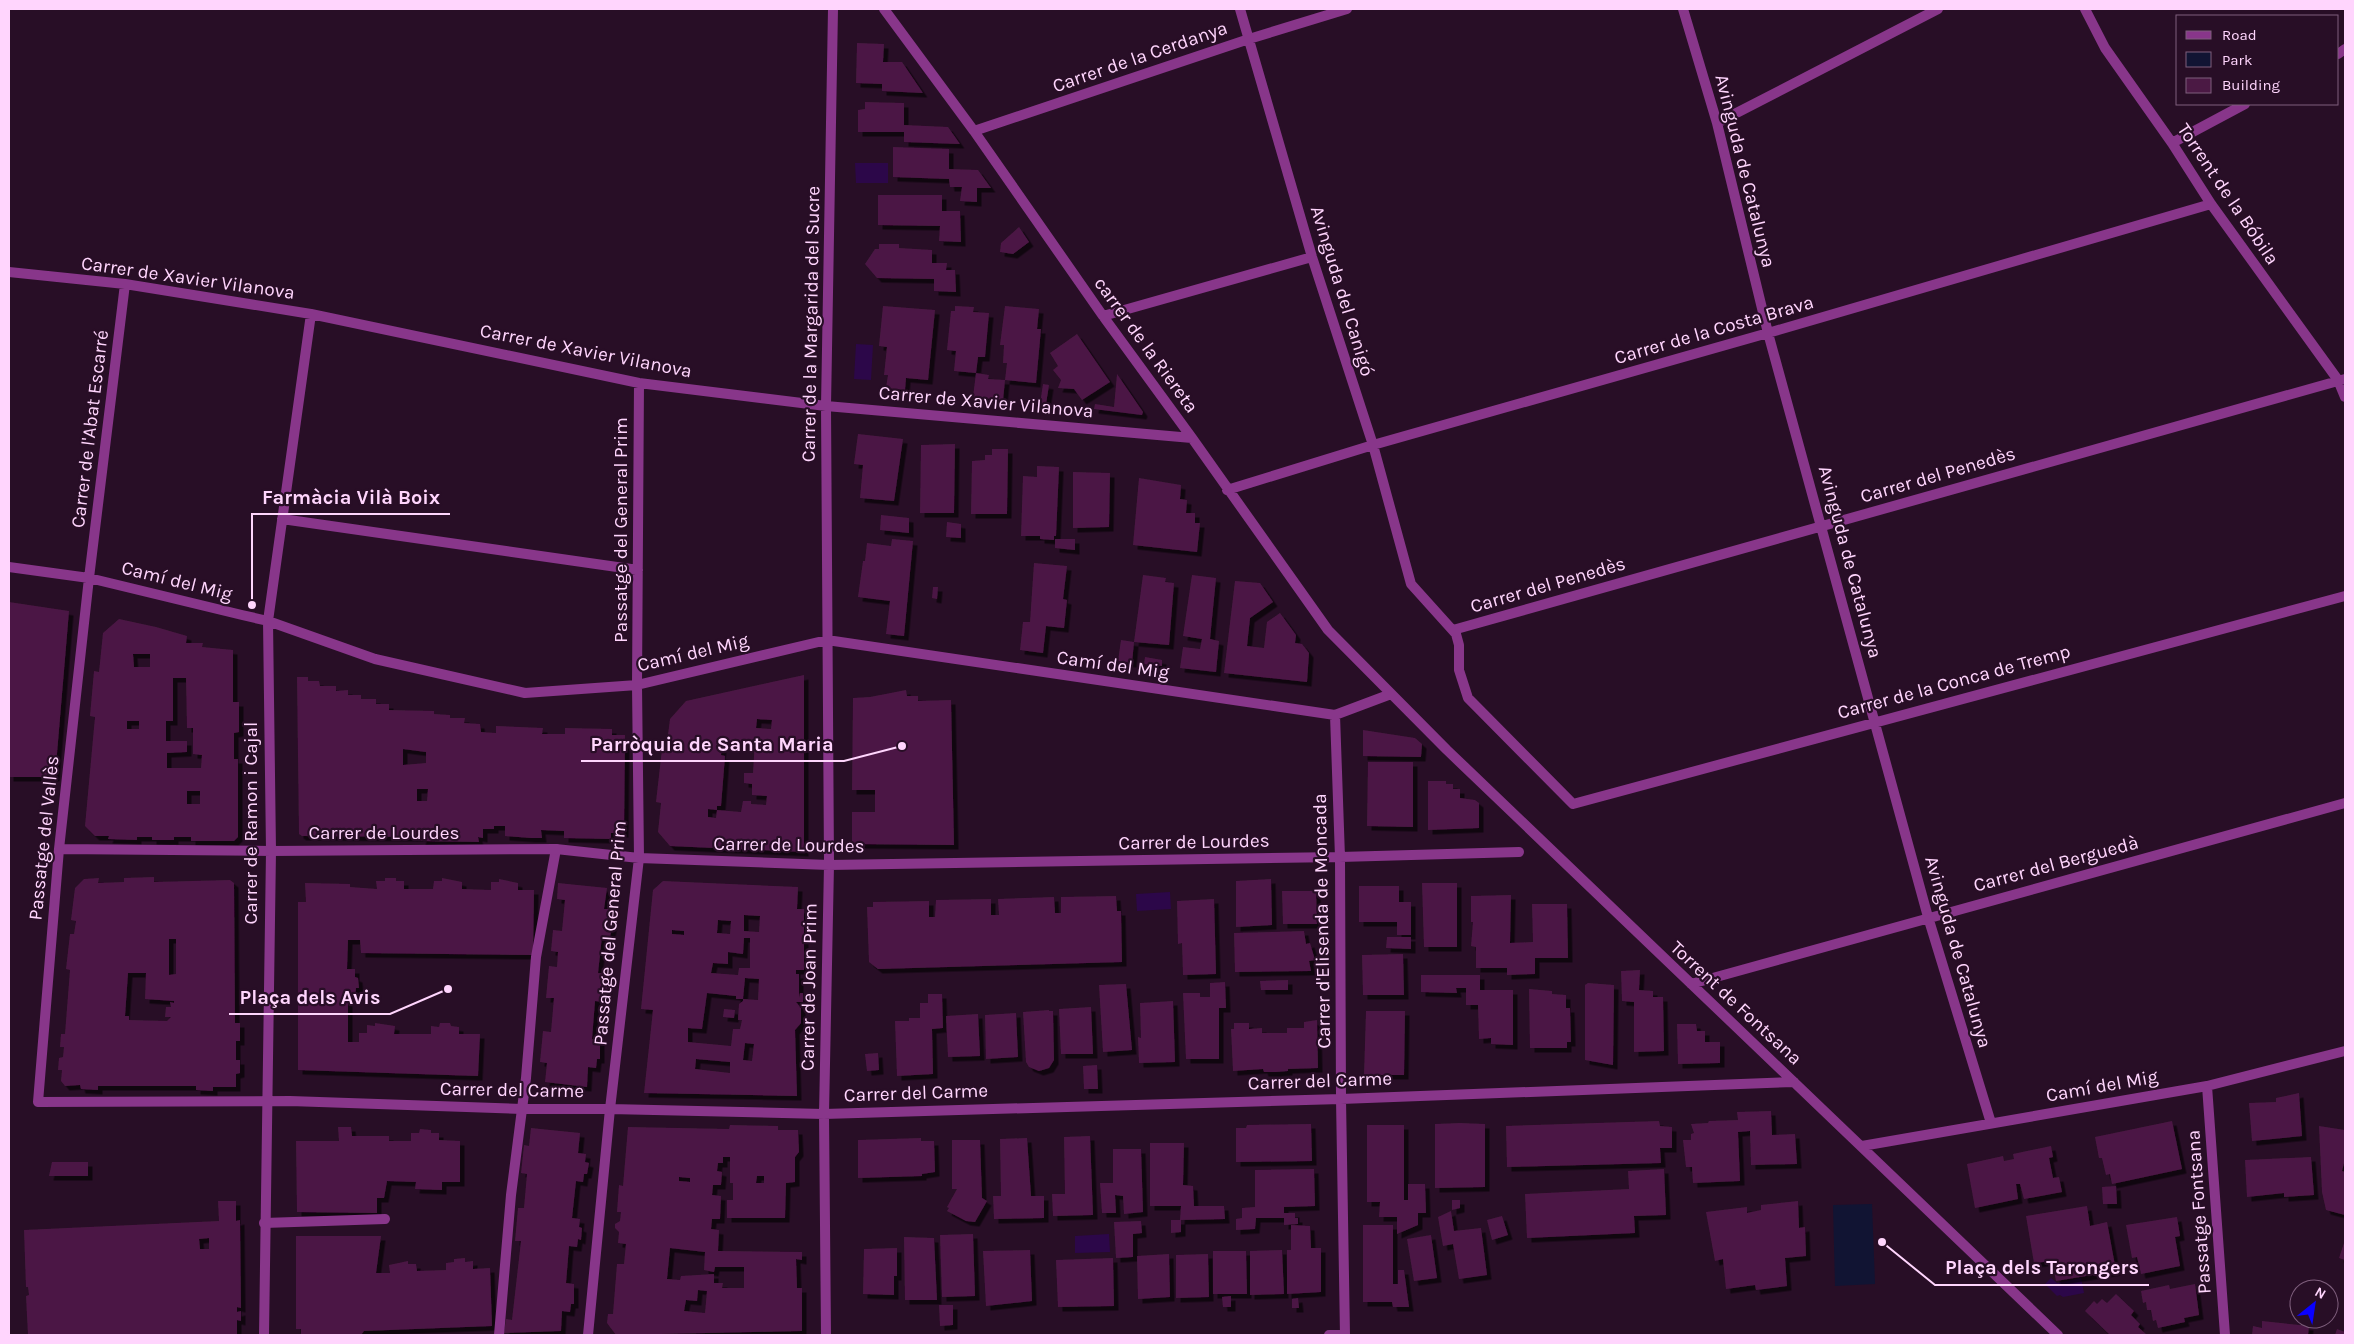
<svg xmlns="http://www.w3.org/2000/svg" width="2354" height="1344" viewBox="0 0 2354 1344" font-family="Karla,sans-serif">
<defs>
<filter id="shadow"><feDropShadow dx="4.5" dy="4.5" stdDeviation="0" flood-color="#0009"/></filter>
</defs>
<rect width="100%" height="100%" fill="#280e26"/>
<path fill="#111433" d="M1872,1204L1875,1284L1835,1286L1833,1205Z"/>
<path fill="#2c0749" d="M855,163H888V183H856Z
M856,344L873,345L871,380L854,379Z
M1170,892L1171,909L1137,911L1136,894Z
M1109,1234L1110,1252L1075,1253V1236Z
M2051,1278L2057,1283L2081,1278L2084,1293L2063,1297L2060,1295L2057,1296L2045,1284Z"/>
<path fill="#4b1944" fill-rule="evenodd" filter="url(#shadow)" d="M857,43L884,44L883,62H902L923,93L882,91V84L856,83Z
M865,102L904,103V125L948,127L960,144L904,142V132H858V110L865,109Z
M893,147L949,149V169L978,170L991,188H977V202L960,201L962,187H950L949,179L893,177Z
M878,195H942V211H960L961,242L939,241L940,226L878,225Z
M1019,227L1029,242L1013,254L1000,252L1001,243Z
M879,244H899V248L932,250V263H947L946,270H955L956,292L934,291V279L877,278L865,264L875,249H879Z
M883,306L935,310L928,380L906,378L905,390L886,388L888,375H884L887,347L879,346Z
M955,306L974,307L973,312L989,313L985,357H978L976,373L954,371L956,351L947,350L951,311H955Z
M1005,306L1039,309L1037,329H1041L1036,383L1005,380L1007,363H1003L1004,345H1000Z
M1077,334L1110,382L1082,400L1074,389L1058,388L1061,380L1053,370L1058,366L1050,353Z
M976,373L989,375L988,379L1005,380L1003,400L973,397Z
M1117,374L1143,412L1142,415L1094,409L1095,404L1114,407Z
M1043,384L1049,385L1046,404H1040Z
M858,434L903,439L894,501L860,498L863,465L854,464Z
M955,444L954,513H920L921,445Z
M992,449H1008L1007,514H971L972,461L985,460V455H992Z
M1037,466L1059,467L1056,536H1054V540L1040,539V536H1021L1023,476L1037,477Z
M1073,472L1110,473L1109,527L1073,528Z
M1139,478L1181,485L1180,499L1187,500L1186,513H1195V523H1200L1197,552L1133,545Z
M881,515L909,518V533L880,530Z
M947,522L961,524V538L946,537Z
M892,539L913,541L904,636L886,634L890,601L858,597L863,561H865L867,543L891,546Z
M1055,539H1075V550L1055,548Z
M1034,563L1067,566L1063,599L1067,600L1064,628L1046,626L1043,653L1020,650L1023,622H1030Z
M1143,575L1166,578L1165,582L1174,583L1169,645L1134,642Z
M1192,575L1216,578L1210,639L1219,641L1216,672L1180,668L1183,647L1200,649L1202,639L1183,636Z
M1235,581L1260,583L1273,602L1250,618L1247,646L1264,648L1267,622L1280,613L1296,635L1295,643L1302,644L1309,653L1307,682L1224,673Z
M933,587H938L937,599L932,598Z
M9,602L69,611L55,777H9Z
M119,619L156,627L187,636L186,643H203L202,647L233,650V702H239V732L234,733V759H238V837L234,841H191V837H174V840H152V837H137V840L108,839L109,836H95L85,826L95,717L90,716L94,671L99,672L103,633ZM133,654H150V667H134ZM173,678H186L187,728H193V754L202,755L201,768H167V753L187,752V741H166V721H173ZM127,721H139V729H127ZM187,791H200V804H187Z
M1121,640L1134,642L1132,663L1118,661Z
M1145,657L1162,660V666L1144,664Z
M804,675V852L670,846L658,832L661,803L656,802L662,749L666,750L670,719L686,701ZM757,719L772,720L771,729L756,728ZM755,739L753,773H744V783L752,784V795L767,796L766,805L751,804V801H743L741,812L717,810V806H721L725,756L721,755L722,747ZM708,809L717,810L716,818L708,817Z
M297,677H308V681H319L320,686H336V691L348,690V695H361V699H376V704H389V710L434,711V714L450,715V718H465L464,723L480,724L481,732L496,733V726L543,728L542,734H565V728L612,729V735H625L624,833H611V839L564,838V831L541,830L542,838H531L505,836V826H494V829H483V838L478,837L479,842L421,841L422,837L302,836L299,834ZM403,749L426,752V763L403,765ZM417,789H428L427,801H417Z
M906,690L907,696H918V701L951,700L954,845L852,844V812H875V790H852L853,698L870,697Z
M1363,730L1415,738L1422,744L1421,757L1363,756Z
M1368,762H1413V827L1367,826Z
M1428,781H1446V784H1453V789H1460V798L1475,800L1479,803V828L1428,830Z
M154,877V882L230,880L234,883L235,1023H240V1041H236V1060H240V1073L236,1074V1087H213V1091L196,1090V1086H98V1090L81,1089L80,1085L65,1086L61,1081L62,1070H58L59,1058L63,1057L64,1047H60L61,1034H65L70,970L66,969L70,934H74L76,921L71,920L75,888L84,879L99,878L98,883L124,882V878ZM169,939H176V974L169,975ZM128,973H146L145,999L174,1001V1003L170,1002L171,1007H166L165,1017H171L167,1021L129,1020V1016H125Z
M385,878H396V881H404V889H433L434,881H442V878L462,882V889L491,890V882H499V879L518,883V890H534L533,955L361,953L360,940H348L347,969H355V977L358,978L359,988H356L355,997H348V1042H359V1033H367V1025L375,1026V1023L395,1026L394,1034H431V1026L439,1027L440,1023H450L451,1026L459,1027V1034H480L478,1076L298,1070V902H306L305,883L350,884V887L377,889L376,881H385Z
M1271,879L1272,925L1236,927V881Z
M663,881L798,887L797,909H804V970H796V974H799V998L800,993H803V1002H796L801,1008V1023L795,1030L797,1096L644,1093L653,1010L641,1009L653,890ZM744,915L760,916L759,932L744,931ZM718,920L731,921L730,934L717,933ZM672,930L684,931V935L672,934ZM744,938H750V968H739L738,975L711,973L713,963L728,964V952L743,954ZM745,978L759,979L758,1000L743,999V1001L739,1004L738,1020H742L740,1029H733L731,1046L688,1042V1028L702,1029L707,993L736,996V999H743ZM745,1043L754,1044L752,1061L743,1060ZM696,1059L730,1062V1073L695,1069Z
M558,883L607,888L604,909H612L611,918H614L610,937L602,936L598,973L606,974L605,982L608,983L607,995L604,994L603,1002L595,1001L592,1039L600,1040V1059H597L596,1068L588,1067L587,1087L545,1082L547,1063L540,1062L543,1031L551,1032L554,998H546L549,966L557,967L558,952L551,951L553,930L562,931L565,900L557,899Z
M1422,883H1457V947H1424Z
M1359,886H1399V902H1411V935H1397V922H1359Z
M1282,891H1316L1317,924H1283Z
M1511,895L1510,943L1533,942L1532,904H1567L1568,958H1535V974L1507,975V968H1476V947L1471,946L1473,922H1471V896Z
M1116,896L1117,911H1121L1122,962L878,969L869,962L867,907H873V902L929,901V917H935L936,900L991,899V915H999L998,899L1054,897L1055,913H1061V897Z
M1214,899L1216,974L1183,975L1182,943L1178,944L1177,901Z
M1304,931L1306,944L1310,943L1315,960L1309,961L1311,971L1235,972L1234,933Z
M1387,937H1411V949L1386,948Z
M1403,954L1404,995H1363L1362,955Z
M1640,970L1639,990L1653,991V997H1663L1664,1051L1634,1052V1002L1622,1001L1621,971Z
M1421,975H1480V990H1513V1045L1491,1044V1038L1479,1039L1478,1005H1466V988H1456L1457,993L1421,992Z
M1288,980V990H1261L1260,981Z
M1225,982L1226,1008H1219V1059H1186L1183,993H1200V997H1210V983Z
M1588,983L1614,985L1613,1065L1585,1060V985Z
M1126,984L1132,1050L1103,1052L1099,985Z
M1529,989L1552,991V994L1566,995V1008H1570L1571,1042H1567V1048H1530Z
M928,994H942L943,1028L932,1029L933,1074L897,1076L895,1021H909V1018H920V1003H928Z
M1173,1001L1175,1062L1139,1063L1138,1037L1141,1038L1140,1003Z
M1091,1007L1093,1054H1061L1059,1009Z
M724,1009L735,1010L734,1018L723,1017Z
M1049,1010V1011H1053L1054,1060L1049,1068L1039,1071L1029,1067L1026,1062L1023,1012Z
M1366,1011H1405L1404,1075H1364Z
M1016,1013L1018,1057L986,1059L985,1015Z
M978,1014L980,1056L948,1057L946,1016Z
M1317,1020L1318,1068L1288,1069V1071L1276,1072H1264L1263,1069L1233,1071L1231,1029H1234V1023H1249V1029L1262,1028V1033H1287V1028H1304V1022Z
M1677,1024H1696L1697,1031H1705V1042H1720V1063L1678,1064Z
M878,1053L879,1070L867,1071L865,1054Z
M1097,1065L1098,1089H1084L1083,1066Z
M2299,1093L2302,1136L2252,1141L2249,1103L2276,1102V1098Z
M1771,1111L1772,1135L1795,1134L1797,1164L1751,1165L1750,1131L1738,1132L1740,1181L1693,1183L1692,1167H1686L1683,1140H1691V1134L1694,1133L1691,1124L1708,1123L1709,1121L1738,1120L1737,1112Z
M1659,1121L1660,1126L1672,1127V1148H1660L1661,1163L1507,1167L1506,1126Z
M2172,1121L2182,1169L2112,1184L2110,1174L2106,1175L2102,1158H2099L2095,1137Z
M1460,1123L1485,1124V1187L1435,1188V1124Z
M1311,1124L1312,1161L1236,1162V1128H1246L1247,1125Z
M730,1125L778,1126V1130H798L799,1152L795,1157V1182L786,1183L785,1218H727V1200H733V1183H730V1157H723V1163H718L717,1171L722,1172L721,1185H713L712,1195L721,1196L720,1219H712L711,1229L719,1230L718,1251L802,1252V1260L796,1259L797,1288H802V1331L616,1335L607,1323L608,1314H613L617,1264H624L626,1244L618,1243L619,1232L615,1228V1224L620,1221L621,1212H617L619,1185L623,1186L628,1127L729,1129ZM757,1176H764V1183H756ZM679,1177L690,1178V1182L679,1181ZM670,1248L705,1252L704,1270L714,1272L715,1267H744V1288H722L723,1283H714V1274L681,1276L680,1280L667,1279ZM698,1290L707,1291L705,1313L684,1311L686,1300L697,1301Z
M1367,1125H1404V1200H1408V1184H1425L1426,1213H1418V1225L1397,1234V1217H1379L1380,1202H1367Z
M2319,1126L2345,1130V1159L2342,1171L2345,1172V1215L2326,1210L2322,1192Z
M338,1127H351L352,1136H389V1141H411V1133H419L420,1129L431,1130V1133H439V1140L460,1141V1182H442V1190L415,1189L416,1182L387,1181L384,1198H377V1213L297,1212L296,1141H339Z
M531,1128L580,1133L578,1153L586,1154L585,1162L589,1163L587,1174H584L583,1182L576,1181L572,1218L580,1219L579,1227L582,1228L581,1240L578,1239L577,1247L569,1246L566,1283L574,1284V1304H571L570,1312L562,1311L561,1331L504,1333L506,1319L512,1320L521,1241H515L518,1208H524L527,1174L521,1173L524,1145L529,1146Z
M1090,1136L1093,1215L1053,1216L1052,1194H1065L1064,1137Z
M921,1138V1141H934L935,1172L922,1174V1176L858,1178V1140Z
M1027,1138L1031,1196H1044V1218L994,1219L993,1196H1001L1000,1139Z
M952,1140H980L982,1198L987,1201L975,1222L966,1221L947,1211L949,1208L947,1207L957,1189H952Z
M1150,1143H1184L1183,1185L1193,1186L1194,1206H1224L1225,1219L1180,1220L1181,1206H1150Z
M2051,1146L2053,1157L2049,1158L2053,1178L2059,1177L2062,1192L2024,1199L2020,1184H2016L2018,1199L1975,1208L1967,1164L2003,1156L2004,1161L2014,1159L2013,1154Z
M1113,1149H1141L1143,1212L1124,1214L1123,1196L1115,1195L1116,1213H1102L1100,1183H1113Z
M2311,1157L2314,1195L2284,1197V1193L2247,1197L2245,1160Z
M52,1162H88V1176H49Z
M1314,1169L1315,1206L1284,1207V1213H1295V1218H1298V1224L1284,1225V1218H1256L1255,1229L1236,1230V1219L1242,1218V1208L1255,1207V1170Z
M1664,1169L1666,1215L1634,1216L1635,1233L1527,1238L1525,1194L1629,1189L1628,1171Z
M2116,1186L2117,1204H2103L2102,1187Z
M1452,1200H1460V1208L1452,1210Z
M218,1201H236V1221L240,1220L241,1308L237,1307V1312L241,1311V1321L237,1320V1335H28L26,1296L29,1295L28,1287H26L24,1230L219,1221ZM209,1238V1249H200L199,1239Z
M1798,1201L1799,1228L1805,1227L1806,1256L1785,1258L1787,1286L1756,1290L1755,1285L1726,1289L1723,1259L1715,1261L1706,1212L1747,1207V1213L1761,1210V1205Z
M2087,1206L2090,1226L2107,1222L2116,1271L2056,1281L2052,1261L2034,1263L2026,1216Z
M1451,1211L1454,1231L1481,1228L1487,1275L1459,1279L1453,1244L1443,1246L1438,1217Z
M1502,1216L1508,1235L1492,1240L1487,1220Z
M2177,1217L2180,1236L2175,1237L2180,1266L2141,1274L2137,1257L2132,1258L2126,1225Z
M1171,1220H1181V1232L1171,1233Z
M1141,1221L1142,1233L1133,1234V1257L1116,1258L1114,1222Z
M1291,1225L1310,1226L1311,1248H1321V1292L1287,1294V1250H1291Z
M1363,1225H1393V1284H1398V1270H1404L1409,1307H1393L1392,1302H1363Z
M973,1234L975,1296L942,1297L940,1235Z
M1431,1235L1437,1278L1414,1281L1407,1239Z
M296,1236H381L376,1273H390L389,1265L408,1261V1264H416L417,1271L446,1270V1263L454,1262V1259L465,1258V1262L473,1261V1269L490,1268L492,1326L364,1331L361,1335H301V1329H296Z
M904,1237L934,1238L937,1300H905Z
M2345,1240V1260L2339,1258Z
M897,1248V1276H894V1295L863,1294L864,1249Z
M1030,1250L1032,1301L986,1306L983,1251Z
M1282,1250L1284,1294L1250,1295V1251Z
M1213,1251H1246L1247,1294H1213Z
M1169,1254L1170,1297L1138,1299L1137,1256Z
M1208,1254L1209,1297L1176,1298V1255Z
M1113,1258L1114,1306L1058,1307L1056,1260Z
M2195,1284L2199,1315L2184,1318L2185,1322L2158,1328L2156,1320L2153,1321L2151,1310H2147L2146,1302L2143,1303L2141,1291L2169,1285L2170,1289Z
M2116,1294L2134,1311L2131,1315L2140,1324L2138,1327L2147,1335H2110L2085,1311L2094,1301L2097,1304L2102,1299L2107,1303Z
M1231,1296V1307H1223L1222,1297Z
M1298,1298L1299,1308H1292V1299Z
M939,1305H953V1325L940,1326Z
M2262,1321L2309,1326L2308,1335H2252L2253,1326L2262,1328Z
M2337,1329L2345,1332V1335H2335Z"/>
<g fill="none" stroke-linecap="round" stroke-linejoin="round">
<path stroke="#88368a" stroke-width="10" d="M264,1223L385,1219
M499,1335L511,1195L526,1078L536,957L556,849"/>
<path stroke="#88368a" stroke-width="10" d="M884,9L974,131L1103,316L1192,438L1328,630L1447,750L2058,1335
M1240,9L1312,257L1373,445L1411,584L1456,634L1459,645V670L1468,698L1573,804L2345,596
M1683,9L1717,123L1768,333L1928,917L1991,1123
M2085,9L2105,48L2172,143L2211,204L2338,380L2345,397
M2338,54L2345,49
M1717,123L1938,9
M974,131L1249,39L1347,9
M2172,143L2245,104
M9,272L125,284L311,314L639,383L826,406L1192,438
M125,284L89,578L59,849L38,1102L290,1101L522,1109H610L824,1114L1341,1099L1794,1082
M1103,316L1312,257
M1227,490L1373,445L1768,333L2211,204
M282,519L638,570
M9,567L89,578L242,615L268,621L375,659L525,693L637,685L827,640L1335,715L1391,694
M1453,630L2345,379
M1335,715L1340,857L1341,1099L1345,1335
M59,849L271,851L556,849L639,858L829,865L1340,857L1519,852
M1691,984L2345,803
M2207,1086L2225,1335
M1862,1146L2207,1086L2345,1051
M264,1335L271,851L268,621L311,314
M588,1335L610,1109L639,858L637,685L639,383
M826,1335L824,1114L829,865L826,406L833,9
M1329,1335H1345"/>
</g>
<g text-anchor="middle" dominant-baseline="central" stroke-width="4.5" stroke-linejoin="round" paint-order="stroke">
<g font-size="19" fill="#ffd5fd" stroke="#280e26">
<text transform="translate(1140 57) rotate(-19)">Carrer de la Cerdanya</text>
<text transform="translate(1745 171) rotate(76)">Avinguda de Catalunya</text>
<text transform="translate(2228 194) rotate(56)">Torrent de la Bóbila</text>
<text transform="translate(188 278) rotate(8)">Carrer de Xavier Vilanova</text>
<text transform="translate(1342 291) rotate(73)">Avinguda del Canigó</text>
<text transform="translate(811 324) rotate(-89)">Carrer de la Margarida del Sucre</text>
<text transform="translate(1714 330) rotate(-16)">Carrer de la Costa Brava</text>
<text transform="translate(1146 345) rotate(54)">carrer de la Riereta</text>
<text transform="translate(586 351) rotate(11)">Carrer de Xavier Vilanova</text>
<text transform="translate(986 402) rotate(5)">Carrer de Xavier Vilanova</text>
<text transform="translate(90 429) rotate(-83)">Carrer de l'Abat Escarré</text>
<text transform="translate(1938 475) rotate(-16)">Carrer del Penedès</text>
<text transform="translate(621 530) rotate(-90)">Passatge del General Prim</text>
<text transform="translate(1850 562) rotate(75)">Avinguda de Catalunya</text>
<text transform="translate(177 581) rotate(14)">Camí del Mig</text>
<text transform="translate(1548 585) rotate(-16)">Carrer del Penedès</text>
<text transform="translate(693 653) rotate(-13)">Camí del Mig</text>
<text transform="translate(1113 665) rotate(8)">Camí del Mig</text>
<text transform="translate(1954 682) rotate(-15)">Carrer de la Conca de Tremp</text>
<text transform="translate(251 823) rotate(-90)">Carrer de Ramon i Cajal</text>
<text x="384" y="833">Carrer de Lourdes</text>
<text transform="translate(44 838) rotate(-84)">Passatge del Vallès</text>
<text transform="translate(1194 842) rotate(-1)">Carrer de Lourdes</text>
<text transform="translate(789 845) rotate(1)">Carrer de Lourdes</text>
<text transform="translate(2056 864) rotate(-15)">Carrer del Berguedà</text>
<text transform="translate(1322 921) rotate(-91)">Carrer d'Elisenda de Moncada</text>
<text transform="translate(610 933) rotate(-85)">Passatge del General Prim</text>
<text transform="translate(1958 952) rotate(74)">Avinguda de Catalunya</text>
<text transform="translate(809 987) rotate(-89)">Carrer de Joan Prim</text>
<text transform="translate(1736 1003) rotate(43)">Torrent de Fontsana</text>
<text transform="translate(1320 1081) rotate(-2)">Carrer del Carme</text>
<text transform="translate(2102 1086) rotate(-10)">Camí del Mig</text>
<text transform="translate(512 1090) rotate(1)">Carrer del Carme</text>
<text transform="translate(916 1093) rotate(-2)">Carrer del Carme</text>
<text transform="translate(2199 1212) rotate(-94)">Passatge Fontsana</text>
</g>
</g>
<path fill="none" stroke="#ffd5fd" stroke-width="2" d="M252 605L252 514H450M902 746L844 761H581M448 989L390 1014H229M1882 1242L1935 1285H2149"/>
<g fill="#ffd5fd" stroke="#280e26" stroke-width="2">
<circle cx="252" cy="605" r="5"/>
<circle cx="902" cy="746" r="5"/>
<circle cx="448" cy="989" r="5"/>
<circle cx="1882" cy="1242" r="5"/>
</g>
<g font-size="20" text-anchor="middle" font-weight="bold" fill="#ffd5fd" stroke="#280e26" stroke-width="4.5" stroke-linejoin="round" paint-order="stroke">
<text x="351" y="504">Farmàcia Vilà Boix</text>
<text x="712" y="751">Parròquia de Santa Maria</text>
<text x="310" y="1004">Plaça dels Avis</text>
<text x="2042" y="1274">Plaça dels Tarongers</text>
</g>
<rect width="2354" height="1344" fill="none" stroke="#ffd5fd" stroke-width="20"/>
<rect x="2176" y="15" width="162" height="90" fill="#280e26" stroke="#7e5e7c"/>
<rect x="2186" y="31" width="25" height="8" fill="#88368a" stroke="#7e5e7c"/>
<text x="2222" y="40" font-size="15" fill="#ffd5fd">Road</text>
<rect x="2186" y="52" width="25" height="15" fill="#111433" stroke="#7e5e7c"/>
<text x="2222" y="65" font-size="15" fill="#ffd5fd">Park</text>
<rect x="2186" y="78" width="25" height="15" fill="#4b1944" stroke="#7e5e7c"/>
<text x="2222" y="90" font-size="15" fill="#ffd5fd">Building</text>
<g transform="translate(2314 1304) rotate(30)"><circle r="24" fill="#280e26" stroke="#7e5e7c"/>
<path d="M0-4L9 19L0 12L-9 19Z" fill="#0a01ff"/>
<text y="-8" font-size="14" font-weight="bold" text-anchor="middle" fill="#ffd5fd">N</text>
</g>
</svg>
